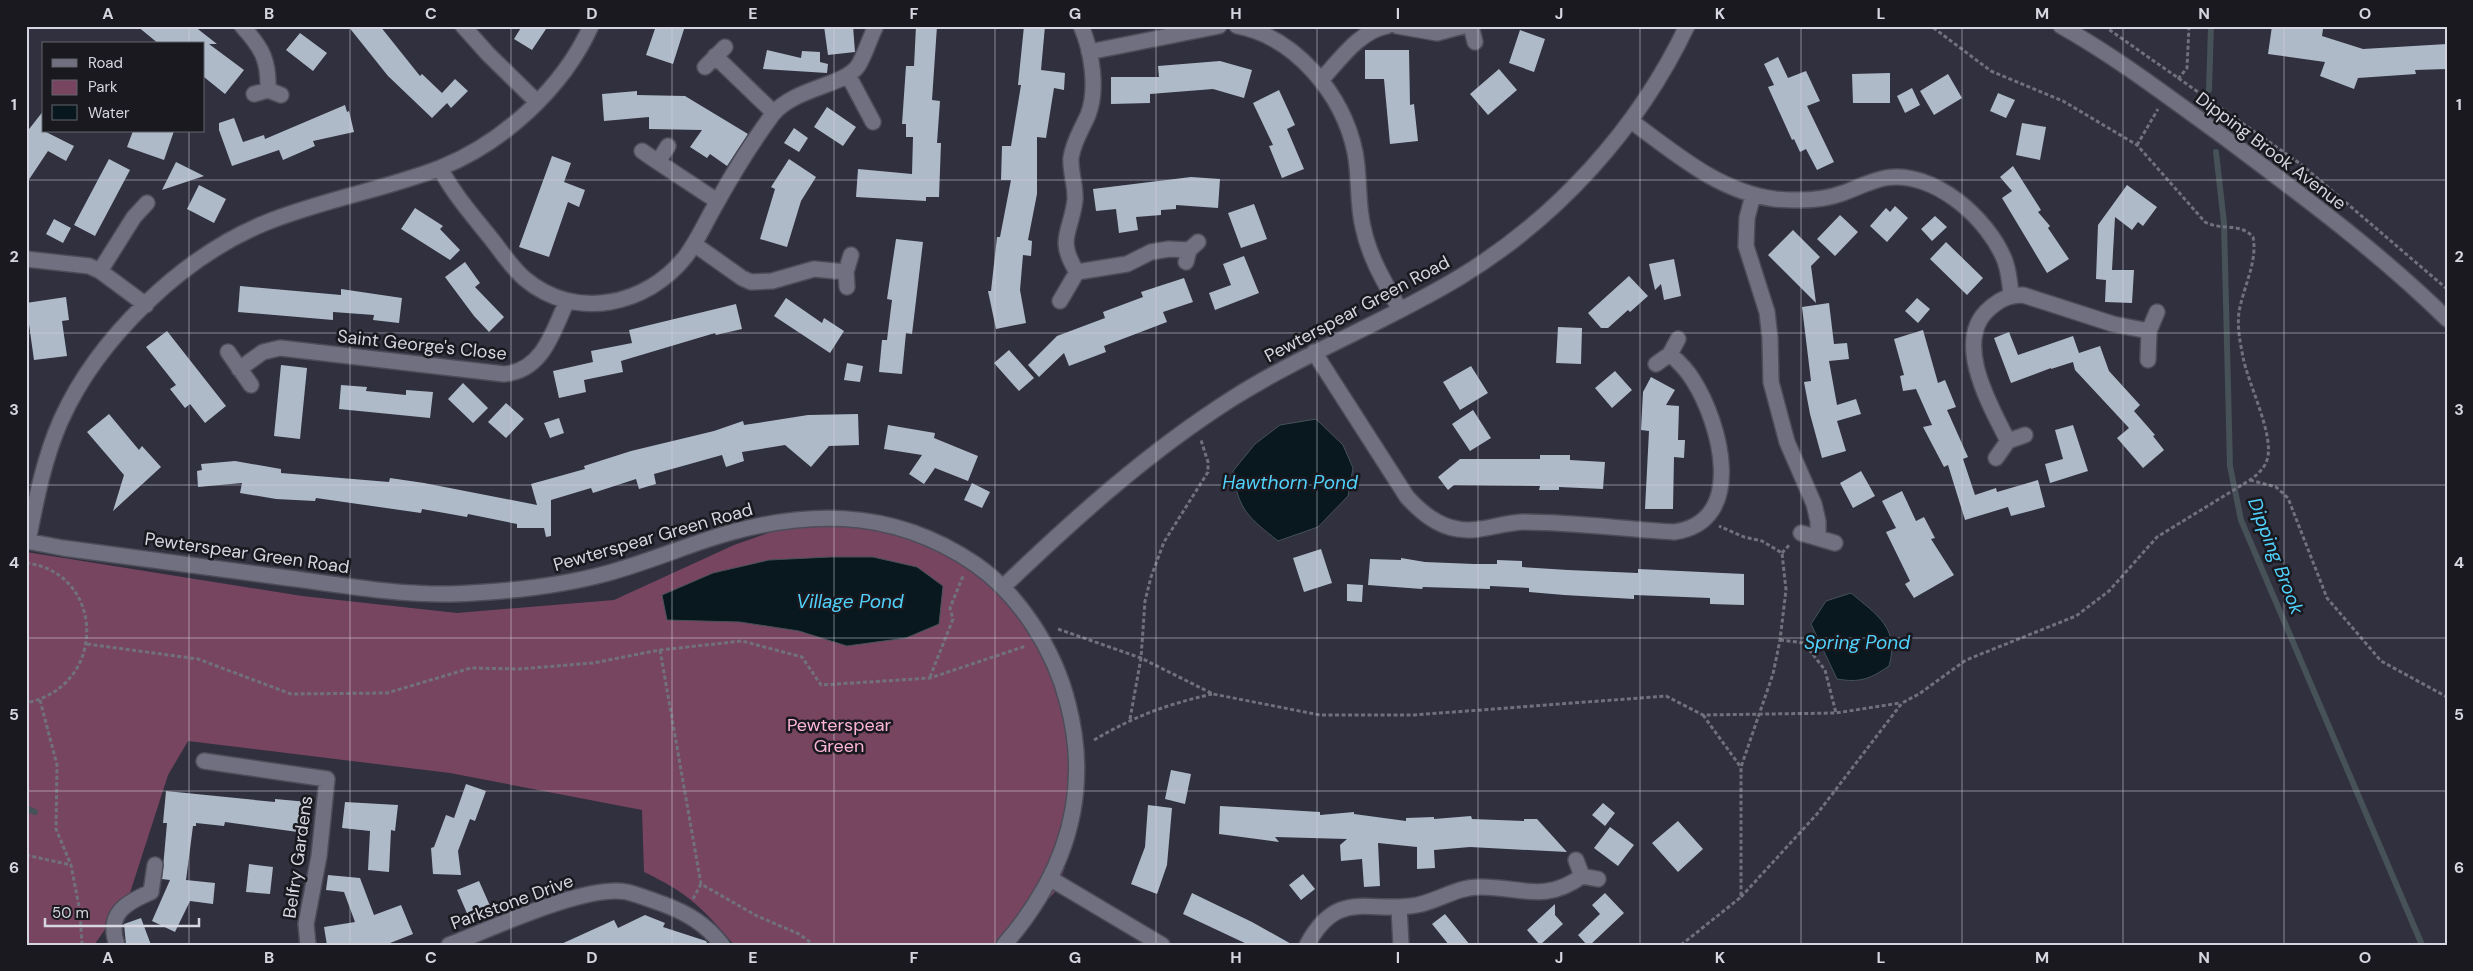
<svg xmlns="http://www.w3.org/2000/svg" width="2473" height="971" viewBox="0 0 2473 971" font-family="'DM Sans',sans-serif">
<rect width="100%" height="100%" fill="#30303e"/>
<path fill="#784560" d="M800,522L868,524L951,551L987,573L1047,643L1082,794L1064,870L1055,892L1004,945H734C703,908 688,893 644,872L642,810L450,773L188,741L168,775L129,896L94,945H26V552L302,596L457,613L614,600L734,545Z"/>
<path fill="#08181e" stroke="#465158" d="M1316,419L1343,445L1353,468L1348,496L1318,527L1278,541C1248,517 1238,510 1233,471L1255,444L1280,425Z
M830,557H873L917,567L943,586L939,624L906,638L847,646L799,631L740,622L667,620L662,595L713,573L769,560Z
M1851,593C1877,615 1900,628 1889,666C1870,679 1860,683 1837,679L1811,624L1826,601Z"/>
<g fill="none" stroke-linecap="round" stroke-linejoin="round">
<path stroke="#465158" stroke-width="6" d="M2209,90L2211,26
M2216,152L2224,223L2230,466L2241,520L2422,945
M26,808L35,812"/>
</g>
<path fill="#afbac9" d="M137,26H194L217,44H209L244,70L225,94L204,77V44H159Z
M348,26H380L420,76L422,74L442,93L455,79L468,91L451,108L447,103L432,118L388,76Z
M522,26H548L532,50L514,39Z
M656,26H685L673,64L646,55Z
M824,26H853L855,52L828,55Z
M916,26H937L932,100L940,101L937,143H941L939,197H926V201L856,197L858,169L912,174L913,137H906V124H902L906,66H914Z
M1024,26H1045L1041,70L1065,73L1064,90L1054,88L1046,138L1037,137V194L1028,240L1032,241L1031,256L1023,255L1020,290L1026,323L996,329L988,291H991L997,237H1000L1011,180H1001L1002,146H1011L1021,85H1018Z
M2272,26H2303L2323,29L2322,36L2363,49L2447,44V69L2415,70L2416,74L2358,78L2354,89L2320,76L2325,62L2268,54Z
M1520,30L1545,39L1534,72L1509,63Z
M300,33L327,53L313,71L286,50Z
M767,50L801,58L802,51L820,52V62L828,64L827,73L763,69Z
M1365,50H1409L1410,105L1414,104L1418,141L1390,144L1384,79H1365Z
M1778,57L1788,78L1806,71L1820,101L1807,106L1834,162L1817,170L1806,149L1800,152L1794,139L1792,140L1768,87L1774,85L1764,64Z
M1220,61L1252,70L1244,98L1213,89L1150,94V103L1111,104V77H1159L1158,66Z
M1499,69L1517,90L1488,115L1470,94Z
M1890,73V103H1853L1852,74Z
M1948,74L1962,98L1934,115L1920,91Z
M1912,88L1920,105L1905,113L1897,96Z
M1279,90L1295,125L1287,129L1304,169L1282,178L1269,146L1273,145L1253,103Z
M637,91V95L685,96L748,134L727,166L710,154L707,158L690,147L702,130L649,129V117L604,121L602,94Z
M1998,93L2015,100L2006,118L1990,111Z
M345,105L347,112L349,111L354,132L313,141L315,146L283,160L279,150L232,166L219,130V123L234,118L243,142L264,135L265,139Z
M827,107L856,127L843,146L814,127Z
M44,110V131L74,146L66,161L48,151L26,184V133Z
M2022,123L2046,127L2040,160L2016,155Z
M794,128L808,138L799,152L784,143Z
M133,131H174L164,160L127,147Z
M552,156L571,163L564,182L585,190L579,207L568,202L549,257L519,247Z
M109,159L130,170L95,236L74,225Z
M789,159L816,177L801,201L787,247L760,239L775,189L771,187Z
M176,162L204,176L162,190Z
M2013,166L2041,210L2038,212L2050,226L2048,228L2069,259L2047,273L2002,198L2012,191L2000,177Z
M1191,177L1220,179L1218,208L1176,205V209L1161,210V215L1136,217L1138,230L1119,233L1116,209L1096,211L1093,189Z
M199,185L226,199L214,223L187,209Z
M2127,185L2157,207L2143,226L2138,222L2132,230L2115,217L2112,270H2134L2132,303L2105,302L2106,280L2096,279L2098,225Z
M1254,204L1267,239L1241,248L1228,213Z
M1895,206L1908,218L1887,242L1870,226L1886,208L1890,212Z
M415,208L443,226L440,229L460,250L450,260L401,229Z
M1840,215L1858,232L1835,256L1817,239Z
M1935,216L1947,227L1932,241L1921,229Z
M54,219L71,228L63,243L46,234Z
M1793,230L1820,257L1811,266L1816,303L1768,255Z
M896,239L923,242L912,334L906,333L902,374L879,372L882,340H887L892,300L887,299Z
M1946,242L1983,278L1967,295L1930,259Z
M1244,256L1259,293L1215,310L1209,293L1231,285L1223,264Z
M1674,259L1681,296L1664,300L1661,284L1655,290L1649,264Z
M465,262L480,283L475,287L504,317L489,332L474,316L445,277Z
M1629,276L1648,296L1630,312L1628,310L1608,328H1601L1588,313Z
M1184,278L1193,302L1163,312L1167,322L1104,346L1106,352L1069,366L1064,353L1039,377L1028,365L1057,336L1105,318L1103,312L1143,297L1141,292Z
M240,286L341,295V289L402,298L399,323L373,320L374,315L333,312V320L238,312Z
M66,297L69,320L62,321L67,356L34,360L26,303Z
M786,298L822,323L824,318L844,331L830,353L774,316Z
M1917,298L1930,309L1918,323L1905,311Z
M1829,303L1834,344L1847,343L1849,359L1829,361L1837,405L1856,399L1861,414L1837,421L1846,451L1822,458L1810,414L1804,382L1811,381L1802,307Z
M736,304L742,329L716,335L715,333L621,361L623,372L584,380L586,392L559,398L553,371L593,362L591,351L632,343L629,330Z
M1558,327L1582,328L1581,364L1556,363Z
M1923,330L1938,383L1945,380L1956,407L1947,410L1968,457L1963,459L1975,495L1996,488L1997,492L2038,480L2045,507L2011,516L2008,507L1965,520L1948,465L1944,467L1923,427L1932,425L1916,389L1903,391L1900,376L1904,375L1894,339Z
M167,331L226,406L205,423L190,404L185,408L170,389L176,385L146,347Z
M2009,332L2018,355L2073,336L2079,353L2100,346L2109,371L2140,405L2134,411L2155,435L2153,436L2164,450L2143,468L2117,438L2129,428L2075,370L2073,362L2051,369V368L2011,383L1994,338Z
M1009,350L1034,378L1019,391L994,363Z
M847,363L863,366L860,382L844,380Z
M281,365L307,368L300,439L274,436Z
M1471,366L1488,393L1460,410L1443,382Z
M1615,371L1632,390L1612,408L1595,388Z
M1651,377L1675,390L1666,405L1679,406L1678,440H1685L1684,458L1674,457L1673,509H1645L1649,431L1641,430L1643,392Z
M463,383L488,408L473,423L448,399Z
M341,385L367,387L366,391L406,395V390L433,392L430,418L339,409Z
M506,403L524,419L506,438L488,422Z
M1473,410L1491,438L1470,451L1452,424Z
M109,414L139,450L142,446L161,467L113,511L124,475L87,432Z
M858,414L859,445L829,446L811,467L785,445L742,452L744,461L726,467L722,455L654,474L656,484L639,489L636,479L593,493L591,488L551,500V536L546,537L544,528H517V524L468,514L467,517L422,509L421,513L316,498L315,501L276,499L240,493L242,483L198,487L197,471L202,470L201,464L235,461L281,469V473L389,482L390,478L424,483L537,505L531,484L585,469L584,466L631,451L714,431L743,421L744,425L808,415Z
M559,418L564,433L550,438L544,423Z
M888,425L935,433L934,438L978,456L968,481L935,468L924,484L909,474L922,455L884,449Z
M2073,425L2088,471L2050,483L2045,464L2063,459L2055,430Z
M1540,455H1570V460L1605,462L1603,489L1559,487V490H1539L1540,486L1454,485L1448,490L1438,477L1460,459H1540Z
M1861,471L1875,496L1853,508L1840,483Z
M972,483L990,492L982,508L964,500Z
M1902,491L1916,521L1924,517L1935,538L1931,539L1954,575L1914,598L1905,584L1910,581L1886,532L1896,528L1882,501Z
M1321,549L1332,583L1304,592L1293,558Z
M1401,558L1425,562L1474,564H1497V560L1522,561V567L1568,570L1638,573V569L1744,574V605L1710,604V598L1634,595V599L1564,595L1529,592V588L1490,586V589L1423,587L1422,589L1368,585L1370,559L1401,560Z
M1347,584L1363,585L1362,602L1347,601Z
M1171,770L1191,774L1185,804L1165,799Z
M466,784L486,791L475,821L470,819L458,851L461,875L433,874L431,848L434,847L446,815L454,818Z
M166,791L275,802V799L308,802L305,833L225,822L224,826L196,823V826H193L186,880L215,883L213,904L190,901L175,932L152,921L170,880L162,879L167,823H163Z
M345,802L398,805L395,831L391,830L389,872L368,870L370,831L342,828Z
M1603,803L1615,813L1605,826L1592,815Z
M1148,805L1172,808L1167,865L1157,894L1131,884L1145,847Z
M1220,806L1320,812V815L1354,812V814L1406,821V818L1434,817V819L1471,816L1472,819L1524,821V819H1537L1567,852L1470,847L1434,850L1435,868L1417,869V847L1378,843L1380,886L1364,887L1362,859L1341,861L1340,845L1347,839L1275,837L1279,842L1219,834Z
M1678,821L1703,849L1678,872L1652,843Z
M1610,827L1634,845L1618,866L1594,848Z
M249,864L273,867L270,894L246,892Z
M1303,874L1315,889L1301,900L1289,885Z
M328,875L360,878L374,915L401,905L413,934L385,945H327L324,927L355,922L344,892L326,890Z
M479,881L491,908L469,918L457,890Z
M1192,893L1252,922L1293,945H1249L1183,914Z
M1605,893L1624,913L1590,945H1587L1578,935L1600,914L1592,905Z
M1555,904V915L1563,924L1540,945L1527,930Z
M1445,914L1470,945H1449L1432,924Z
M645,915L665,923L663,927L706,941L708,945H559L614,920L618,928Z
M141,918L151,945H126L124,924Z"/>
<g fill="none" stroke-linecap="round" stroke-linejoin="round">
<g stroke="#4d4d59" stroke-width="18">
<path id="minor" d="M242,26C262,48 269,60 268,90
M463,26L488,54L537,102
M1081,26C1092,51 1098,90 1088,115C1082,129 1073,142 1071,158C1070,172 1076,186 1075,200C1071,233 1056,239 1077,272L1127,264L1151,252L1169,249L1189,250
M1237,26C1296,37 1343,95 1355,152C1360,177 1357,203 1363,227C1369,257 1385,283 1400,310
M1397,26L1437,33L1463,26
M1471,26L1475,42
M2061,26C2118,58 2171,99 2224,137C2300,194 2379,252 2447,319
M1089,52L1219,26
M715,56L774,113
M705,67L725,47
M848,75L873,122
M1321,80C1339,61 1359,31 1387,26
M254,94L268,90L281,95
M1631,121C1675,153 1719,192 1775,199C1797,201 1822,201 1843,193C1857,188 1870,181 1885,178C1933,169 1989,219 2005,261C2009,272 2010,283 2011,295
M642,151L658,162L668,146
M658,162L717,201
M440,168C454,195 474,217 493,241C503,254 513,269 525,279C575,321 647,306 686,256C698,240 706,221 716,204C732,175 753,141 773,114C794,88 844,86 858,66C865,55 869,40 875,28
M1753,195L1747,218L1746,246L1767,312L1770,338L1771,382L1787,442L1814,504L1818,521V538
M694,244L742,278L751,282L772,281L814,269L846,272
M26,259L89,266L100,271L146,305
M1186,262L1189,250L1198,242
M100,271L134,217L147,203
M847,287L846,272L851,255
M1060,301L1077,272
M228,352L251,385
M1314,352L1407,497C1421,512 1437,526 1458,529C1479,533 1500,523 1522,522C1572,522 1623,529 1674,532C1748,522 1720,422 1693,380C1687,370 1679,362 1670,354
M2148,360L2149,331L2157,312
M1656,364L1670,354L1678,339
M239,369L263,352L280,348L504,374C543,371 553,331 567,301
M2008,441C1991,407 1952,341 1989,309C1999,300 2008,295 2023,295L2113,324L2149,331
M1996,458L2008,441L2025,435
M1801,533L1835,543
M26,541L63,548C138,558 213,568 288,578C342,585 397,595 452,594C505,592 557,587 608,573C641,564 673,551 706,540C800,509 890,506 975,564C1020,595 1055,651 1068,704C1092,796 1065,875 1004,945
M28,541C36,500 44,458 61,420C98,338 182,257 265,223C321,200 383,190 440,168C503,143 563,88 591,26
M1003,587C1075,518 1148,452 1233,398C1306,352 1386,322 1460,277C1557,218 1638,129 1687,26
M204,761L327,779L319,856L306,924L308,945
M1576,860L1582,876L1598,879
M1051,879L1162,945
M1399,907L1401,945
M117,945C106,914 125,903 151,892L155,865
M449,945C491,929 585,884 627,892C639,895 651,900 663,904C687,913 706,924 722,945
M1307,945C1338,887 1369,914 1417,905C1438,901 1457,887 1479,887C1519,886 1544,904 1582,876"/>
</g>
<path stroke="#71717d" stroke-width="3" stroke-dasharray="4 2.5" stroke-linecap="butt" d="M2104,26L2302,165L2447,289
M2178,79L2187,68L2189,26
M2137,145L2158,109
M2250,480L2276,487L2288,498L2327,598L2381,661L2447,697
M1782,553L1790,544
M26,563C105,572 109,686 26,703
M1058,629L1141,658L1213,694L1320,715H1414L1666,696L1703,715L1836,713L1900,703
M1780,640L1804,643L1825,670L1836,713
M87,644L198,659L291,694L387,693L471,668L519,669L593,663L660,650L742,641L802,657L821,685L930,678L1026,646
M660,650L701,884L757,916L799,934L814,945
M930,677L953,619L950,608L963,576
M40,700L57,765L56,829L71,865L80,912L82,945
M1703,715L1740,766
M1130,719L1141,658L1145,601L1151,577L1164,542L1208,472V462L1201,440
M1094,740C1135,716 1165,705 1212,694
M26,855L71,865
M1741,897L1817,814L1902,703L1919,694L1966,660L2076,616L2109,591L2157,537L2250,480C2257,475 2264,469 2267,460C2275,436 2248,384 2243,357C2240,342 2237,327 2239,312C2243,288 2258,261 2253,237C2240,222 2221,231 2205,222L2137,145L2063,101L1991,71L1931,26
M693,899L701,884
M1681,945L1741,897V767L1773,674L1780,640L1786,590L1782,553L1762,541L1744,537L1719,526"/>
<use href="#minor" stroke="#717081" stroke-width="15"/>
</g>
<path fill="none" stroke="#d6d6e0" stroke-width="1" stroke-opacity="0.55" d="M189,26V44M350,26V945M511,26V945M672,26V945M834,26V945M995,26V945M1156,26V945M1317,26V945M1478,26V945M1640,26V945M1801,26V945M1962,26V945M2123,26V945M2284,26V945M189,131V945M26,180H2447M26,333H2447M26,485H2447M26,638H2447M26,791H2447"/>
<g text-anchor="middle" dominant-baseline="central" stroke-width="5" stroke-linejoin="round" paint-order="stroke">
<g font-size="18" fill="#d6d6e0" stroke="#19191f">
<text transform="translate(2271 151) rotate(37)">Dipping Brook Avenue</text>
<text transform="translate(1357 309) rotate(-28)">Pewterspear Green Road</text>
<text transform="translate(422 345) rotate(6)">Saint George's Close</text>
<text transform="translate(653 537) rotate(-16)">Pewterspear Green Road</text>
<text transform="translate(247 553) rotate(8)">Pewterspear Green Road</text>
<text transform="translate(298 857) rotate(-82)">Belfry Gardens</text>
<text transform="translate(512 902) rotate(-20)">Parkstone Drive</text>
</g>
<g font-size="18" fill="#fdb5d9" stroke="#19191f">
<text x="839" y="725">Pewterspear<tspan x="839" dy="21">Green</tspan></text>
</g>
<g font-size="19" font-style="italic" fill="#51d1fb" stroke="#19191f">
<text x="1290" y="482">Hawthorn Pond</text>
<text transform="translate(2276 556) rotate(69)">Dipping Brook</text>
<text x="850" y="601">Village Pond</text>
<text x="1857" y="642">Spring Pond</text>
</g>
</g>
<rect width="2473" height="971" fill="none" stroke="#19191f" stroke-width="55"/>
<rect x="42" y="42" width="162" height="90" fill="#19191f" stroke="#65656c"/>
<rect x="52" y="59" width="25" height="8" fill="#717081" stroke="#65656c"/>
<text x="88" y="68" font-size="15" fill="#d6d6e0">Road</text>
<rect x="52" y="80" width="25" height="15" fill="#784560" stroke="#65656c"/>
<text x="88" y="92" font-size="15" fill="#d6d6e0">Park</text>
<rect x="52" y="105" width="25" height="15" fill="#08181e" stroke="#65656c"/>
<text x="88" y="118" font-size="15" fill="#d6d6e0">Water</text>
<path d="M45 918v8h154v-8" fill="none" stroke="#d6d6e0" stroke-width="2.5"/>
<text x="52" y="918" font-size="15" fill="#d6d6e0" stroke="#19191f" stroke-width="4" paint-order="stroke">50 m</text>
<rect x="28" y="28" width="2418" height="916" fill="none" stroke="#d6d6e0" stroke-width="2"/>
<g font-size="16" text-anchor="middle" font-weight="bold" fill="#d6d6e0">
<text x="108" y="19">A</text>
<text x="269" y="19">B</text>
<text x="431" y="19">C</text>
<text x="592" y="19">D</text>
<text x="753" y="19">E</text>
<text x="914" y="19">F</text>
<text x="1075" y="19">G</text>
<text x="1236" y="19">H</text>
<text x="1398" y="19">I</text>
<text x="1559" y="19">J</text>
<text x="1720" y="19">K</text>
<text x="1881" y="19">L</text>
<text x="2042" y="19">M</text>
<text x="2204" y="19">N</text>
<text x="2365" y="19">O</text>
<text x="14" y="110">1</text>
<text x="2459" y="110">1</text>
<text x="14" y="262">2</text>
<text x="2459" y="262">2</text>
<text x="14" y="415">3</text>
<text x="2459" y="415">3</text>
<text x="14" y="568">4</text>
<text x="2459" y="568">4</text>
<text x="14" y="720">5</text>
<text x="2459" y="720">5</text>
<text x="14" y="873">6</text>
<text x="2459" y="873">6</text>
<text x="108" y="963">A</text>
<text x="269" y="963">B</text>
<text x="431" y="963">C</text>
<text x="592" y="963">D</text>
<text x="753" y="963">E</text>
<text x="914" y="963">F</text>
<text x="1075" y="963">G</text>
<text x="1236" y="963">H</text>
<text x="1398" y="963">I</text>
<text x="1559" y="963">J</text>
<text x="1720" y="963">K</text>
<text x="1881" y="963">L</text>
<text x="2042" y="963">M</text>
<text x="2204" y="963">N</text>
<text x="2365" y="963">O</text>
</g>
</svg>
